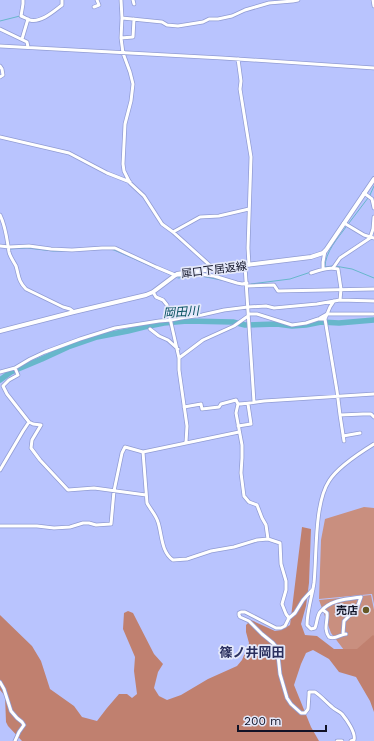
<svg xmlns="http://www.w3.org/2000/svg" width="374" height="741" viewBox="0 0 374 741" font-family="'Work Sans','Noto Sans JP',sans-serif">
<rect width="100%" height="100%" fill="#b9c4fe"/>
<path fill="#c98f7f" d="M364,507L374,508V604L372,594L319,599L321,540L325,519Z
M371,595L374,610V702L344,650L331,633L319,600Z"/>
<path fill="#c0806f" d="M302,527L311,529L309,583L306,606L301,624L305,635L317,636L334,649H357L373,635L374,636V712L370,701L356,677L339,672L329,659L313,650L306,653L301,664L294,685L311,727L319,741H22L8,726L6,722L5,696L0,690V615L32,646L41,661L50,689L74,706L82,717L97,721L107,708L119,694H127L132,698L137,694L134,671L135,657L123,629L124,613L128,611L133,613L154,654L163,664L158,672L154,688L159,696L167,700L181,695L208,679L237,666L242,660L249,643L246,632V625L251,620L275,631L281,630L290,625Z"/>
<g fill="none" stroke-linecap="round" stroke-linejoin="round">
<path stroke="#67b7cb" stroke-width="1" d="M0,21L20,16
M370,195L374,186
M349,223L368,198
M10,249L27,248L53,251H65
M110,249L114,250L155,268
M335,266L352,269L374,278
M325,267L332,266
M325,267C325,252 338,238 346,227
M160,270L171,275
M178,278L201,276L221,280
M251,284L290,279L311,272"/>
<path stroke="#67b7cb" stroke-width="5.5" d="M0,380L11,372L42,359L68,347L97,337L128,331L144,327L164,323L187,321L233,322L245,325L277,324L292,326L306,325L321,322L339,323L374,320"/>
<g stroke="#919cd3" stroke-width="4.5">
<path id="minor" d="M23,0V4L21,16C24,17 27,19 30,20C41,23 54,11 62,5V0
M121,0L122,18L121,38L123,53L130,72L133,84L131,101L125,124L123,164L124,171L130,183L144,196L162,224L173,232L214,269
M133,0L134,4
M373,0L374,6
M94,7L99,5L97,0
M122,18L162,22L167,25L178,26L203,22L209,19H218L232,16L245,10L269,3L293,1L298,0
M0,29L27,42L28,47
M121,38L133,37L134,19
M22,39L28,19
M0,46L222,58L374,68
M238,59L241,81L240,89L251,157L248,248L249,265
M0,66L2,69L3,75L0,77
M0,137L69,153L107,173L130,182
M364,193L372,199L374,208
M0,215C6,227 7,240 9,252C10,257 14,262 16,266C19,276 18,281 26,289L63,307L70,309L74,312
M344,223L364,235L374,238
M173,232L200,217L219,216L249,209
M0,246L9,247L29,246L51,249L72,250L102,248H115L156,267L175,275H182L199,274L214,276L237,283L242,284L247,283
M245,266L254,402
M333,268L340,258L370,238L373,229L374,217
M323,269V262L325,251
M311,273C320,270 328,267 338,269L341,289L340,300
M247,286L274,285L278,291L374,289
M153,292L156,297L163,300L167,305L179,358V370L187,426L186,442
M334,301L330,307L325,319L337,391L340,415L363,414H371L374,417
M248,314H257L292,325L306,323L318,319H325
M320,318L327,314H373
M150,329L159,336L168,340L178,349
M179,358L203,340L234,326L248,316
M15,368L18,375L9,380L3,386L7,394L29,422L33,424L41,425L32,440L31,448L40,460L68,490L94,488L146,495
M0,372L15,368L30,359L45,352L80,339L115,328L159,321L171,320L181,318L202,315L224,310L248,307L266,306L274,308L317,304L340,300L374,301
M238,404L236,413L242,445V458L241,473L244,496L249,502L257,505L262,518L266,525L268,539
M238,404C247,404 255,402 264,401L374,394
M184,407L201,404L202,409L219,407L221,404L236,400L238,404
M340,415L344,441
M238,426L251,424L248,404
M343,436L360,433
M143,452L147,503C150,509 156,515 158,522C162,534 161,552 173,560L187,559L211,551L234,547L257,540L268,539L280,543L281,564L286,581V590L282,604L286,614L289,618
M0,470L23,431L29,422
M0,526H37L54,528L70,527L83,523H89L96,525L111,524L114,491L122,453L125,447L143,452L239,432
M313,589L303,600L295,613L289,618L285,626L281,628H276L245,612H241L239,613V615L240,617L249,621L262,634L273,643L277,648L278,655L280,674L287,698L291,704L301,713H305L308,709L309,695V692H315C321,696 326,702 332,707C335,710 339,711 342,714C347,720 356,733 354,740L351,741
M323,610L327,613C328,622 323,628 329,637C336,640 340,634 346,634
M343,634L344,621L357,608L361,597C346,599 330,600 320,612C317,616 317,623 315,628L311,629L307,625C307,611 312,597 314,583C317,554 314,504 329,481C337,468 361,452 374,444
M0,682L4,689L11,711L17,718L22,722L24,725L19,732L15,741
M337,741H342"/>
</g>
<g stroke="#919cd3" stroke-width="5.5">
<path id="major" d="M0,331L74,312L146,295L153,292L177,274L189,272L311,257L323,253L326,250L374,179"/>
</g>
<use href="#minor" stroke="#fff" stroke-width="3"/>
<use href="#major" stroke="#fff" stroke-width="4"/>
</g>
<circle fill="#655926" stroke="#e4e8fa" stroke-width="1.5" cx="366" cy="610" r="4"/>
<g text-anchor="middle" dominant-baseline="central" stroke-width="3.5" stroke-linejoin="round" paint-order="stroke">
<g font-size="11" fill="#101226" stroke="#e4e8fa">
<text transform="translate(214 270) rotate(-7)">犀口下居返線</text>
</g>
<g font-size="11" font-weight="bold" fill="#101226" stroke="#e4e8fa" text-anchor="end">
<text x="358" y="610">売店</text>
</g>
<g font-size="12" font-style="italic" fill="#004d5b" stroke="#e4e8fa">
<text transform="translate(181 312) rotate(-4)">岡田川</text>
</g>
<g font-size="13" font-weight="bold" fill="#2a2f5e" stroke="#e4e8fa">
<text x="252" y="652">篠ノ井岡田</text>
</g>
</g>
<path d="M238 725v6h88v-6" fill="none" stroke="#101226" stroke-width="2"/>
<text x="244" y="725" font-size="12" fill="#101226" stroke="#e4e8fa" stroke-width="3" paint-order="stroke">200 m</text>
</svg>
